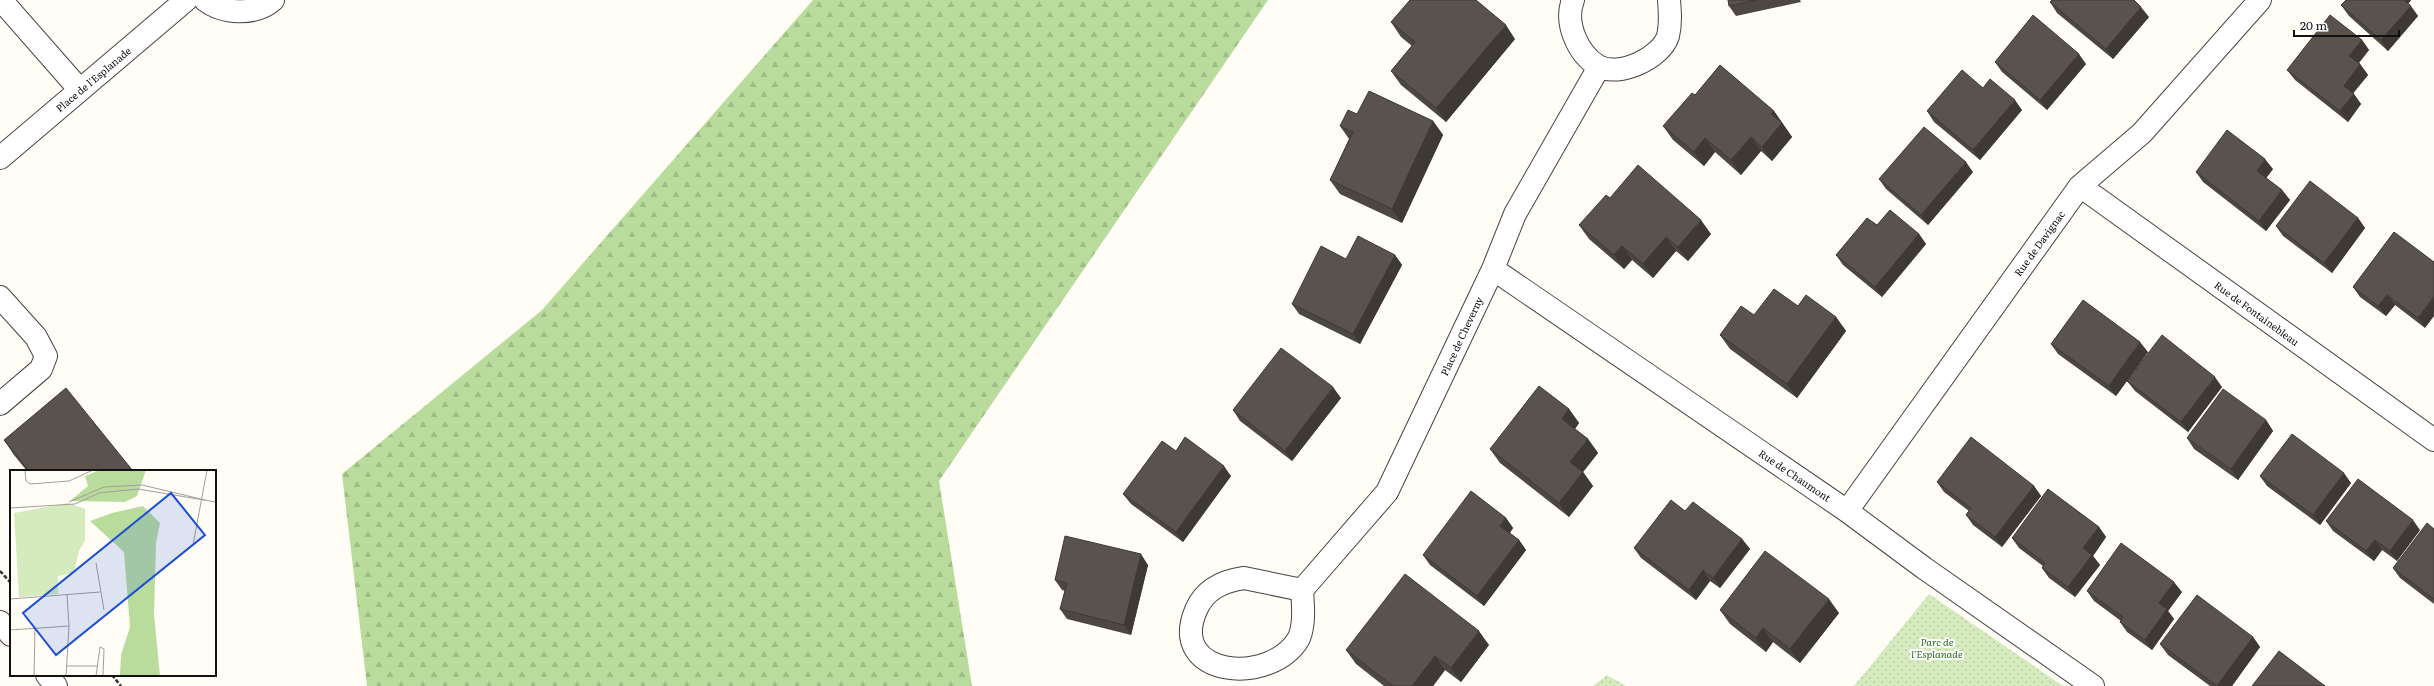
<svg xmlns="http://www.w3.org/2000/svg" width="2434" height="686" viewBox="0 0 2434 686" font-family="Literata,serif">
<defs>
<pattern id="green-dots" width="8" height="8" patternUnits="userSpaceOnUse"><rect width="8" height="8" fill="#d5ebbd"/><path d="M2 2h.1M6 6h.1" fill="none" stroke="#b6c8a1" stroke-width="1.8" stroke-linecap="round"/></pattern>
<pattern id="forest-firs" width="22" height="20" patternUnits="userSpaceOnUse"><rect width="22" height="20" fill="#b9dc9c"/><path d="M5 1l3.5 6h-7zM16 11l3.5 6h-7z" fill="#9ebc85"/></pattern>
</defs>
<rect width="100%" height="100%" fill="#fffdf5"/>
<path fill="url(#green-dots)" d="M1929,594L2063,686H1854Z
M1607,675L1626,686H1593Z"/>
<path fill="url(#forest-firs)" d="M813,0H1268L939,481L972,686H367L342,474L542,310Z"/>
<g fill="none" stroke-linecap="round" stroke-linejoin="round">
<g stroke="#444" stroke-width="24">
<path id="minor" d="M1,0L80,90
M205,0C223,14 255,16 273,0
M1573,0C1564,23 1578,54 1598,66C1619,78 1661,58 1668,36C1671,24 1670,12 1669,0
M0,158L186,0
M2080,186L2434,440
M1493,269L1847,511L1924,568L2093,686
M0,297L36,337L46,356L41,369L0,404
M1847,511L2080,186L2142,133L2260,0
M1244,578L1302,590C1303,606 1305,623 1299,638C1272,686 1167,678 1196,610C1205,589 1223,581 1244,578Z
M1302,590L1387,492L1493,269L1515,214L1599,67
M0,622L11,635
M47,675L56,686"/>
</g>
<path stroke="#333" stroke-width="2.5" stroke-dasharray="4 2" stroke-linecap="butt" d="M0,571L11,583
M112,675L121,686"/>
<use href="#minor" stroke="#fff" stroke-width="22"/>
</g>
<path fill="#4d4742" d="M1728,0H1800L1801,2L1736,16L1729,6Z
M2411,0L2408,4L2418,16L2388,51L2349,16L2341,5Z
M2050,2L2149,17L2113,59L2057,13Z
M1391,22L1515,39L1446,122L1401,85L1391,71L1412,46L1401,37Z
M2362,40L2369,50L2359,63L2360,64L2368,75L2353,93L2361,104L2348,122L2295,80L2287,70Z
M1995,62L2086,64L2047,110L2002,72Z
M1983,88L2022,110L1980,160L1934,122L1927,111Z
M1695,95L1774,111L1792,137L1772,161L1761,151L1741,175L1715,152L1704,166L1673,140L1663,126Z
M1357,114L1433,121L1443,135L1402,223L1340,194L1330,180L1349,139L1340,126Z
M2273,169L2266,178L2282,190L2290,200L2266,231L2203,182L2196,172Z
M1973,172L1928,225L1886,189L1879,179Z
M1610,198L1711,234L1688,261L1676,251L1653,278L1632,260L1624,269L1589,239L1579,225Z
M2358,218L2365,228L2332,273L2283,236L2276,226Z
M1877,225L1919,234L1926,244L1882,297L1843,265L1836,255Z
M2394,232L2425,328L2395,305L2386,316L2360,297L2353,287Z
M1395,255L1402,265L1360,344L1299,314L1292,304L1346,259Z
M1798,306L1836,317L1846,331L1797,398L1730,349L1720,335L1754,315Z
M2051,344L2148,352L2116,396L2058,354Z
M2127,381L2222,387L2188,432L2135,391Z
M1341,398L1292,461L1240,421L1233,410Z
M1569,409L1579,423L1575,429L1588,439L1598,453L1583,472L1593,486L1569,517L1500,463L1490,449Z
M2266,420L2273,431L2238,480L2194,449L2187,438Z
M4,440L133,471H27L14,455Z
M1176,451L1231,476L1183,542L1131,504L1123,494Z
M2260,476L2351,483L2320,525L2267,486Z
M1937,482L2034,486L2041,496L2002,547L1973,525L1966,515L1969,511L1944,492Z
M1685,511L1742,539L1750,549L1720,588L1710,581L1696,600L1641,558L1634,548Z
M1506,518L1513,528L1510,533L1519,540L1526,550L1484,606L1430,565L1423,555Z
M2326,521L2420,530L2397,561L2382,550L2374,561L2333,531Z
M2099,527L2106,537L2093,556L2100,565L2075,597L2049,578L2042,568L2043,566L2019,548L2012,538Z
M2434,529V604L2400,578L2393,568Z
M1148,565L1131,635L1067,619L1060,609L1065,591L1062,590L1055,580Z
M2087,591L2182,592L2168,611L2174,619L2152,650L2127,632L2120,622L2121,621L2094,601Z
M1720,610L1839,613L1800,663L1773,642L1766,652L1730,624Z
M2253,637L2260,647L2232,686H2210L2168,655L2160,644Z
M1489,645L1461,682L1445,670L1433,686H1384L1356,664L1346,650Z"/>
<path fill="#3f3936" d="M2402,0H2411L2406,6Z
M2411,6L2418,16L2388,51L2381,40Z
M2141,7L2149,17L2113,59L2106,49Z
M1506,25L1515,39L1446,122L1436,108Z
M2362,40L2369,50L2356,66L2349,56Z
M2079,54L2086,64L2047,110L2040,100Z
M2360,64L2368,75L2351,96L2344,86Z
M2354,94L2361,104L2348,122L2340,111Z
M2015,100L2022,110L1980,160L1973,150Z
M1774,111L1792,137L1772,161L1762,147L1771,114Z
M1433,121L1443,135L1402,223L1392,209Z
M1751,137L1761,151L1741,175L1731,160Z
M1705,138L1715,152L1704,166L1694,152Z
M2265,159L2273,169L2264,181L2257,171Z
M1966,162L1973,172L1928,225L1921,215Z
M2282,190L2290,200L2266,231L2259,221Z
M2358,218L2365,228L2332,273L2324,263Z
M1701,220L1711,234L1688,261L1678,247Z
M1919,234L1926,244L1882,297L1875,287Z
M1666,237L1676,251L1653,278L1643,264Z
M1622,246L1632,260L1624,269L1614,255Z
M1395,255L1402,265L1360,344L1353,334Z
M2387,295L2395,305L2386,316L2378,306Z
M2434,296V316L2425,328L2418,318Z
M1836,317L1846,331L1797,398L1787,384Z
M2140,342L2148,352L2116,396L2109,386Z
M2215,377L2222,387L2188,432L2181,422Z
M1333,387L1341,398L1292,461L1285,451Z
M1569,409L1579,423L1572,433L1562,419Z
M2266,420L2273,431L2238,480L2231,469Z
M1588,439L1598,453L1583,472L1593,486L1569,517L1559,503L1570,462Z
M1224,466L1231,476L1183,542L1176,532Z
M2344,473L2351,483L2320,525L2313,515Z
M2034,486L2041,496L2002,547L1995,537Z
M1506,518L1513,528L1507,536L1500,526Z
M2413,520L2420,530L2397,561L2390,551Z
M2099,527L2106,537L2093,556L2100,565L2075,597L2068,587L2083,548Z
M1742,539L1750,549L1720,588L1713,578Z
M1519,540L1526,550L1484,606L1477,596Z
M2375,540L2382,550L2374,561L2366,551Z
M1141,554L1148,565L1131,635L1124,625Z
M1703,570L1710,581L1696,600L1689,590Z
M2174,582L2182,592L2168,611L2174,619L2152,650L2145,640L2159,603Z
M1829,599L1839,613L1800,663L1790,649Z
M1763,628L1773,642L1766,652L1756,638Z
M1479,631L1489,645L1461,682L1451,668Z
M2253,637L2260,647L2232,686H2217Z
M1435,656L1445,670L1433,686H1412Z"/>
<path fill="#5a524d" stroke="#3f3936" d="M1410,0H1476L1506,25L1436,108L1391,71L1415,42L1391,22Z
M1728,0H1756L1729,6Z
M2052,0H2134L2141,7L2106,49L2050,2Z
M2346,0H2404L2411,6L2381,40L2341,5Z
M2033,15L2079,54L2040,100L1995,62Z
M2330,15L2362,40L2349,56L2360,64L2344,86L2354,94L2340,111L2287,70Z
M1720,65L1774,111L1771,114L1782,123L1762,147L1751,137L1731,160L1705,138L1694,152L1663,126L1692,93L1695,95Z
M1962,70L1983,88L1990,79L2015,100L1973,150L1927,111Z
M1369,91L1433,121L1392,209L1330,180L1353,132L1340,126L1348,110L1357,114Z
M1924,127L1966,162L1921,215L1879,179Z
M2227,130L2265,159L2257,171L2282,190L2259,221L2196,172Z
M1638,165L1701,220L1678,247L1666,237L1643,264L1622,246L1614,255L1579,225L1606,195L1610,198Z
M2310,181L2358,218L2324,263L2276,226Z
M1890,210L1919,234L1875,287L1836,255L1867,218L1877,225Z
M2394,232L2434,262V296L2418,318L2387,295L2378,306L2353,287Z
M1358,236L1395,255L1353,334L1292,304L1321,246L1346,259Z
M1774,289L1798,306L1806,295L1836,317L1787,384L1720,335L1741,306L1754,315Z
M2083,300L2140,342L2109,386L2051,344Z
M2162,335L2215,377L2181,422L2127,381Z
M1281,348L1333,387L1285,451L1233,410Z
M1539,386L1569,409L1562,419L1588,439L1570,462L1583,472L1559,503L1490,449Z
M66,388L133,471H29L4,440Z
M2223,389L2266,420L2231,469L2187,438Z
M2292,434L2344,473L2313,515L2260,476Z
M1185,437L1224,466L1176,532L1123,494L1162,441L1176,451Z
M1971,437L2034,486L1995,537L1966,515L1971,508L1937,482Z
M2358,479L2413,520L2390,551L2375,540L2366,551L2326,521Z
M2048,489L2099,527L2083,548L2092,555L2068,587L2042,568L2045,563L2012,538Z
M1471,491L1506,518L1500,526L1519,540L1477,596L1423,555Z
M1671,500L1685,511L1693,502L1742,539L1713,578L1703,570L1689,590L1634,548Z
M2427,523L2434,529V599L2393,568Z
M1065,536L1141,554L1124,625L1060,609L1067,583L1055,580Z
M2121,543L2174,582L2159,603L2167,609L2145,640L2120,622L2123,617L2087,591Z
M1765,551L1829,599L1790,649L1763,628L1756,638L1720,610Z
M1405,574L1479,631L1451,668L1435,656L1412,686H1393L1346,650Z
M2197,595L2253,637L2217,686L2160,644Z
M2279,651L2325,686H2252Z"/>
<g text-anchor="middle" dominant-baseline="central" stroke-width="4" stroke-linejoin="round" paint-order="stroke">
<g font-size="10" fill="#111" stroke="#fff">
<text transform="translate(93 79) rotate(-40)">Place de l'Esplanade</text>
<text transform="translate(2039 243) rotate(-54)">Rue de Davignac</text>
<text transform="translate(2257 313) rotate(36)">Rue de Fontainebleau</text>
<text transform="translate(1461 336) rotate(-65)">Place de Cheverny</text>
<text transform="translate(1795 475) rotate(34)">Rue de Chaumont</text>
</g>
<g font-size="10" font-style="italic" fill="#2f6b1f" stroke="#fff">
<text x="1937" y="641">Parc de<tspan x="1937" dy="12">l'Esplanade</tspan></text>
</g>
</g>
<g transform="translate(10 470)">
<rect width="206" height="206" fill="#fffdf5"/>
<path d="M58,33L75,39V71L69,81L64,103L48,106V124L9,127L4,43Z" fill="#d5ebbd"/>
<path d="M90,0H136L127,26L115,32L60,31L78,16L75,6ZM133,36L150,53L146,73L144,144L150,206H110L111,185L120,157L114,82L80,51L102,43Z" fill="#b9dc9c"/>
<path fill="none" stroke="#a09f9a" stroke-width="1" d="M15,0L16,11L20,14L59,11L83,0M59,32L94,17L132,15L195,30M0,38L65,34L89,23L128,19L206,32M183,75L197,0M86,93L94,140M0,129L90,122M0,160L59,156M56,196H87M24,206L25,158M56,206L59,156L57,125M86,206L90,177L94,179L93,206"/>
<path fill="#1d4ed8" fill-opacity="0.15" stroke="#1d4ed8" stroke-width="2" d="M161,23L195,65L46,185L13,143Z"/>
<rect width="206" height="206" fill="none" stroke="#111" stroke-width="2"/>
</g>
<path d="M2294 30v6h105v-6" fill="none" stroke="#111111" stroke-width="2"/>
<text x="2300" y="30" font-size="12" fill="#111111" stroke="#ffffff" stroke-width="3" paint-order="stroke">20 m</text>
</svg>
